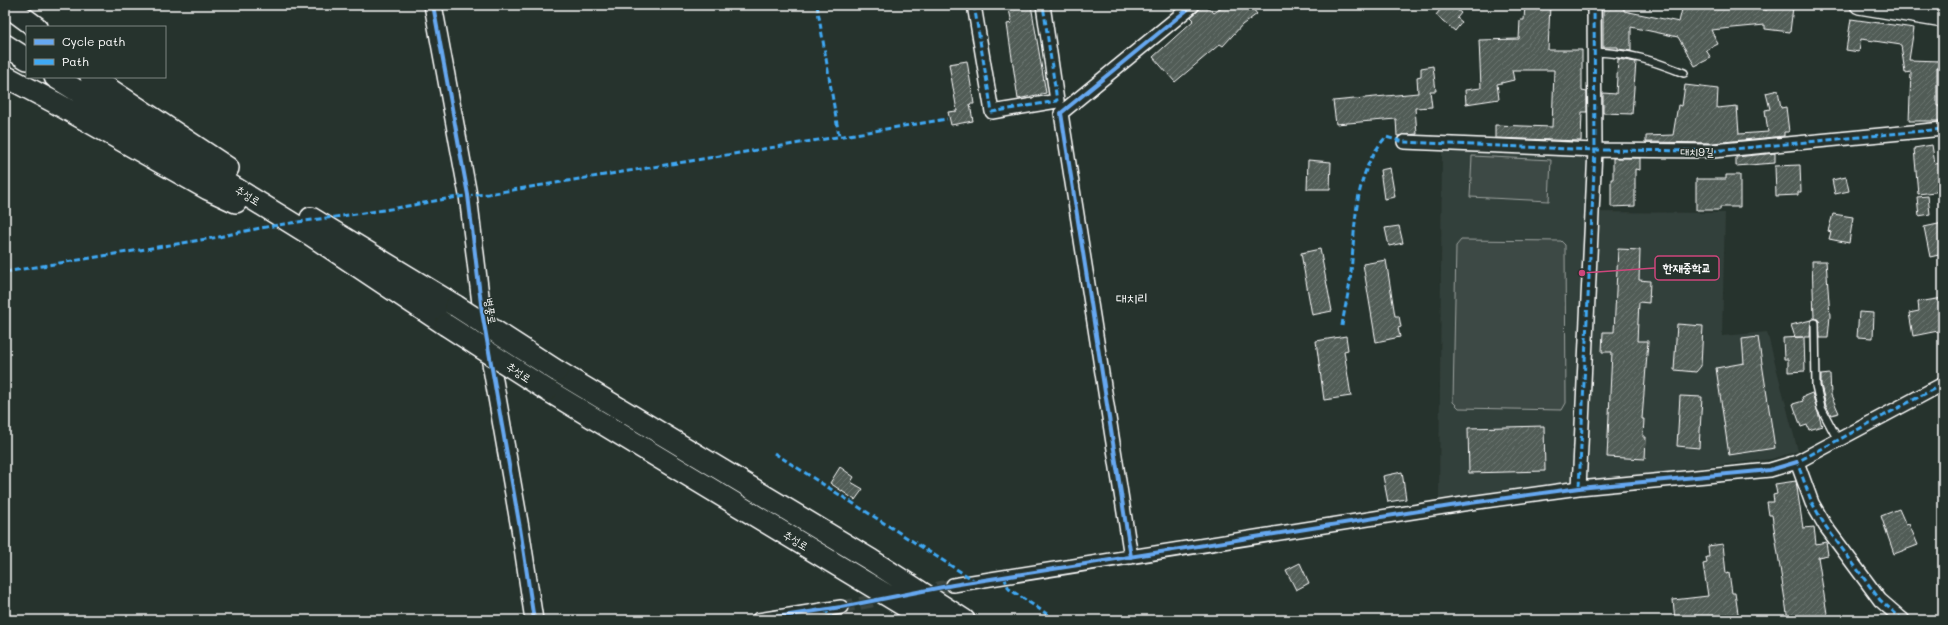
<svg xmlns="http://www.w3.org/2000/svg" width="1948" height="625" viewBox="0 0 1948 625" font-family="Mali,'Poor Story',sans-serif">
<defs>
<pattern id="building-hatch" width="6" height="6" patternUnits="userSpaceOnUse"><rect width="6" height="6" fill="#515c57"/><path d="M-1 1l2-2M0 6l6-6M5 7l2-2" fill="none" stroke="#6b7470"/></pattern>
</defs>
<rect width="100%" height="100%" fill="#26332d"/>
<filter id="ink" filterUnits="userSpaceOnUse"><feTurbulence type="fractalNoise" baseFrequency=".025" numOctaves="2"/><feDisplacementMap in="SourceGraphic" scale="8" xChannelSelector="R" yChannelSelector="G"/><feConvolveMatrix kernelMatrix="1 2 1 2 8 2 1 2 1" color-interpolation-filters="sRGB"/></filter>
<g filter="url(#ink)">
<path fill="#333f3a" d="M1442,150L1589,157L1588,212L1725,213L1722,336L1767,332L1798,451L1771,459L1439,499Z"/>
<path fill="#3e4944" stroke="#9ea4a2" d="M1472,156L1551,160L1549,201L1470,197Z
M1461,240L1561,241L1565,245L1566,403L1562,410L1459,408L1453,402L1456,246Z"/>
<path fill="url(#building-hatch)" stroke="#fff" d="M1008,5H1031L1046,93L1018,99L1007,24L1012,23Z
M1202,5H1205L1214,13L1226,5H1250L1257,14L1242,25L1223,46L1220,44L1175,82L1153,57L1194,20L1191,17L1198,11Z
M1444,5H1451L1461,13L1457,18L1462,22L1455,31L1436,15Z
M1525,5H1550L1548,50H1582V91L1587,92V112H1582L1581,141L1495,138V125L1552,127L1554,70H1512L1514,80L1497,84L1499,99L1466,104L1465,90L1481,88L1479,40L1519,39L1520,20H1524Z
M1603,5H1624V11L1679,22L1683,5H1702L1701,7L1746,5V7L1767,10L1768,5L1793,7L1790,32L1765,29V25L1711,30L1718,44L1706,50L1711,58L1695,66L1678,37L1631,27V51L1618,49V47H1603Z
M1851,19L1914,28L1909,60L1941,61L1942,67H1937V106H1943V121H1909L1911,72L1905,73L1901,45L1861,39L1859,52L1846,50Z
M1618,59L1636,62L1632,114L1603,113V93L1616,94Z
M967,61L974,104H970L973,121L951,125L948,112L957,111L949,64Z
M1433,66L1436,91H1430L1432,107L1415,108L1417,134L1397,136L1396,119L1336,124L1333,101L1418,93L1417,77L1421,76V68Z
M1685,85L1718,89L1717,108L1737,106L1739,134L1768,132L1765,110L1770,109L1766,93L1778,90L1781,108L1786,107L1789,132H1784V136L1713,143L1646,142V136L1673,135L1678,105L1682,106Z
M1932,145L1935,164L1943,163V191L1918,194L1914,148Z
M1775,153V163L1736,166V157Z
M1613,158H1640V170L1635,169V206L1611,207V179H1613Z
M1308,160L1331,162L1330,189H1307Z
M1800,165L1801,192H1798V195L1776,196L1775,166Z
M1390,168L1395,197L1384,199L1380,170Z
M1726,175H1740V207H1720V210H1696V179H1726Z
M1846,177L1849,191L1835,194L1832,180Z
M1928,196L1930,214L1919,216L1917,197Z
M1833,214L1853,217L1849,243L1829,239L1831,232L1828,231Z
M1943,223V254L1930,257L1924,227Z
M1399,226L1403,243L1389,246L1385,228Z
M1320,249L1332,311L1312,315L1301,253Z
M1618,249L1640,250L1639,280L1650,281L1649,303L1639,302L1637,341H1648L1642,419H1644L1643,437H1646L1645,459L1607,457L1612,352H1602L1603,332H1614Z
M1386,260L1395,316H1399L1401,327L1398,328L1400,337L1376,342L1363,264Z
M1812,261H1826L1830,316L1828,338H1820L1819,321L1814,318Z
M1943,298V330L1913,336L1909,313L1919,311L1918,302Z
M1859,312L1874,313L1873,338L1857,337Z
M1811,320L1810,337H1804L1805,371L1788,372V359H1784L1783,338L1803,337H1795L1791,325Z
M1677,324L1703,326L1701,366L1696,372L1674,370Z
M1346,336L1348,350L1344,351L1351,396L1324,400L1316,341Z
M1758,337L1775,448L1729,455L1716,368L1744,363L1742,339Z
M1830,374L1831,395L1839,413L1831,415L1826,406L1821,385V375Z
M1812,393L1822,426L1809,430L1807,425L1801,427L1793,404L1803,401L1802,397Z
M1680,396L1702,397L1699,448L1677,446Z
M1544,426L1545,471L1469,473L1468,428Z
M840,467L854,477L851,482L863,489L855,500L830,483Z
M1402,472L1406,499L1388,502L1383,476Z
M1796,481L1803,528L1814,527L1816,544L1826,542L1828,555L1818,557L1828,620H1788L1772,515H1769L1767,502H1774L1773,495L1777,494L1775,484Z
M1899,509L1906,525L1909,524L1918,545L1894,554L1881,516Z
M1723,544L1726,574L1729,573L1732,593H1735L1739,620H1675L1673,600L1708,596L1703,564L1707,563L1706,557H1709L1708,546Z
M1300,563L1309,583L1296,590L1286,570Z"/>
<g fill="none" stroke-linecap="round" stroke-linejoin="round">
<path stroke="#3c4742" stroke-width="13" stroke-dasharray="13 6" stroke-linecap="butt" d="M918,592L953,585
M841,607L893,597"/>
<g stroke="#fff" stroke-width="10">
<path id="service" d="M1594,52C1630,53 1651,60 1684,73
M1815,323L1816,386L1821,408L1838,440"/>
</g>
<g stroke="#fff" stroke-width="16">
<path id="minor" d="M974,5L992,112L1057,101L1043,5
M1594,5L1595,150L1713,151L1943,129
M1404,142L1595,150L1579,488
M1131,557L1061,113L1193,5
M953,585L1463,504L1579,488L1770,470L1797,462
M758,620L841,607
M1903,620L1880,600L1826,527L1812,503L1797,462L1943,384"/>
</g>
<g stroke="#fff" stroke-width="20">
<path id="tertiary" d="M433,5L468,195L482,312L520,528L534,620
M1859,5L1943,19"/>
</g>
<g stroke="#fff" stroke-width="24">
<path id="primary" d="M6,5L36,27
M5,45L27,59
M5,76L54,102L208,189L236,202
M55,77L311,235L446,325
M91,77L228,168
M311,218L456,306
M557,371L871,560L964,620
M547,390L928,620"/>
</g>
<use href="#service" stroke="#26332d" stroke-width="7"/>
<use href="#minor" stroke="#26332d" stroke-width="13"/>
<use href="#tertiary" stroke="#26332d" stroke-width="17"/>
<use href="#primary" stroke="#26332d" stroke-width="21"/>
<g stroke="#fff" stroke-width="24" stroke-linecap="butt">
<path id="primary-bridge" d="M456,306L557,371
M446,325L547,390"/>
</g>
<use href="#primary-bridge" stroke="#26332d" stroke-width="21"/>
<path stroke="#3fa9f5" stroke-width="3" stroke-dasharray="6 3" stroke-linecap="butt" d="M817,5L839,136
M974,5L992,112L1057,101L1043,5
M1594,5L1595,150L1713,151L1943,129
M5,272L219,237C270,224 324,219 377,211C414,206 451,196 488,194L947,119
M1342,326C1344,311 1348,296 1350,281C1356,233 1351,175 1386,137L1404,142L1595,150L1579,488
M774,453L975,581
M1004,577L1009,589L1056,620
M824,609L834,620
M1903,620L1880,600L1826,527L1812,503L1797,462L1943,384"/>
<g stroke="#26332d" stroke-width="6">
<path id="cycleway" d="M433,5L468,195L482,312L520,528L534,620
M1131,557L1061,113L1193,5
M758,620L841,607L953,585L1463,504L1579,488L1770,470L1797,462"/>
</g>
<use href="#cycleway" stroke="#66a8f1" stroke-width="4"/>
</g>
</g>
<g text-anchor="middle" dominant-baseline="central" stroke-width="3" stroke-linejoin="round" paint-order="stroke">
<g font-size="11" fill="#fff" stroke="#26332d">
<text x="1697" y="151">대치9길</text>
<text transform="translate(248 195) rotate(31)">추성로</text>
<text transform="translate(491 311) rotate(82)">병풍로</text>
<text transform="translate(519 372) rotate(33)">추성로</text>
<text transform="translate(796 540) rotate(31)">추성로</text>
</g>
<g font-size="13" fill="#fff" stroke="#26332d">
<text x="1132" y="297">대치리</text>
</g>
</g>
<path fill="none" stroke="#ce467c" stroke-width="1.5" d="M1582 273L1655 268"/>
<circle fill="#ce467c" stroke="#26332d" stroke-width="1.5" cx="1582" cy="273" r="4"/>
<rect fill="#26332d" stroke="#ce467c" stroke-width="1.5" x="1655" y="256" width="64" height="24" rx="4"/>
<g font-size="12" text-anchor="middle" font-weight="bold" fill="#fff">
<text x="1687" y="272">한재중학교</text>
</g>
<rect width="1948" height="625" fill="none" stroke="#26332d" stroke-width="20"/>
<rect x="10" y="10" width="1928" height="605" fill="none" stroke="#fff" stroke-width="1.5" filter="url(#ink)"/>
<rect x="26" y="26" width="140" height="52" fill="#26332d" stroke="#7d8581"/>
<rect x="34" y="39" width="20" height="6" fill="#66a8f1" stroke="#7d8581"/>
<text x="62" y="46" font-size="12" fill="#ffffff">Cycle path</text>
<rect x="34" y="59" width="20" height="6" fill="#3fa9f5" stroke="#7d8581"/>
<text x="62" y="66" font-size="12" fill="#ffffff">Path</text>
</svg>
